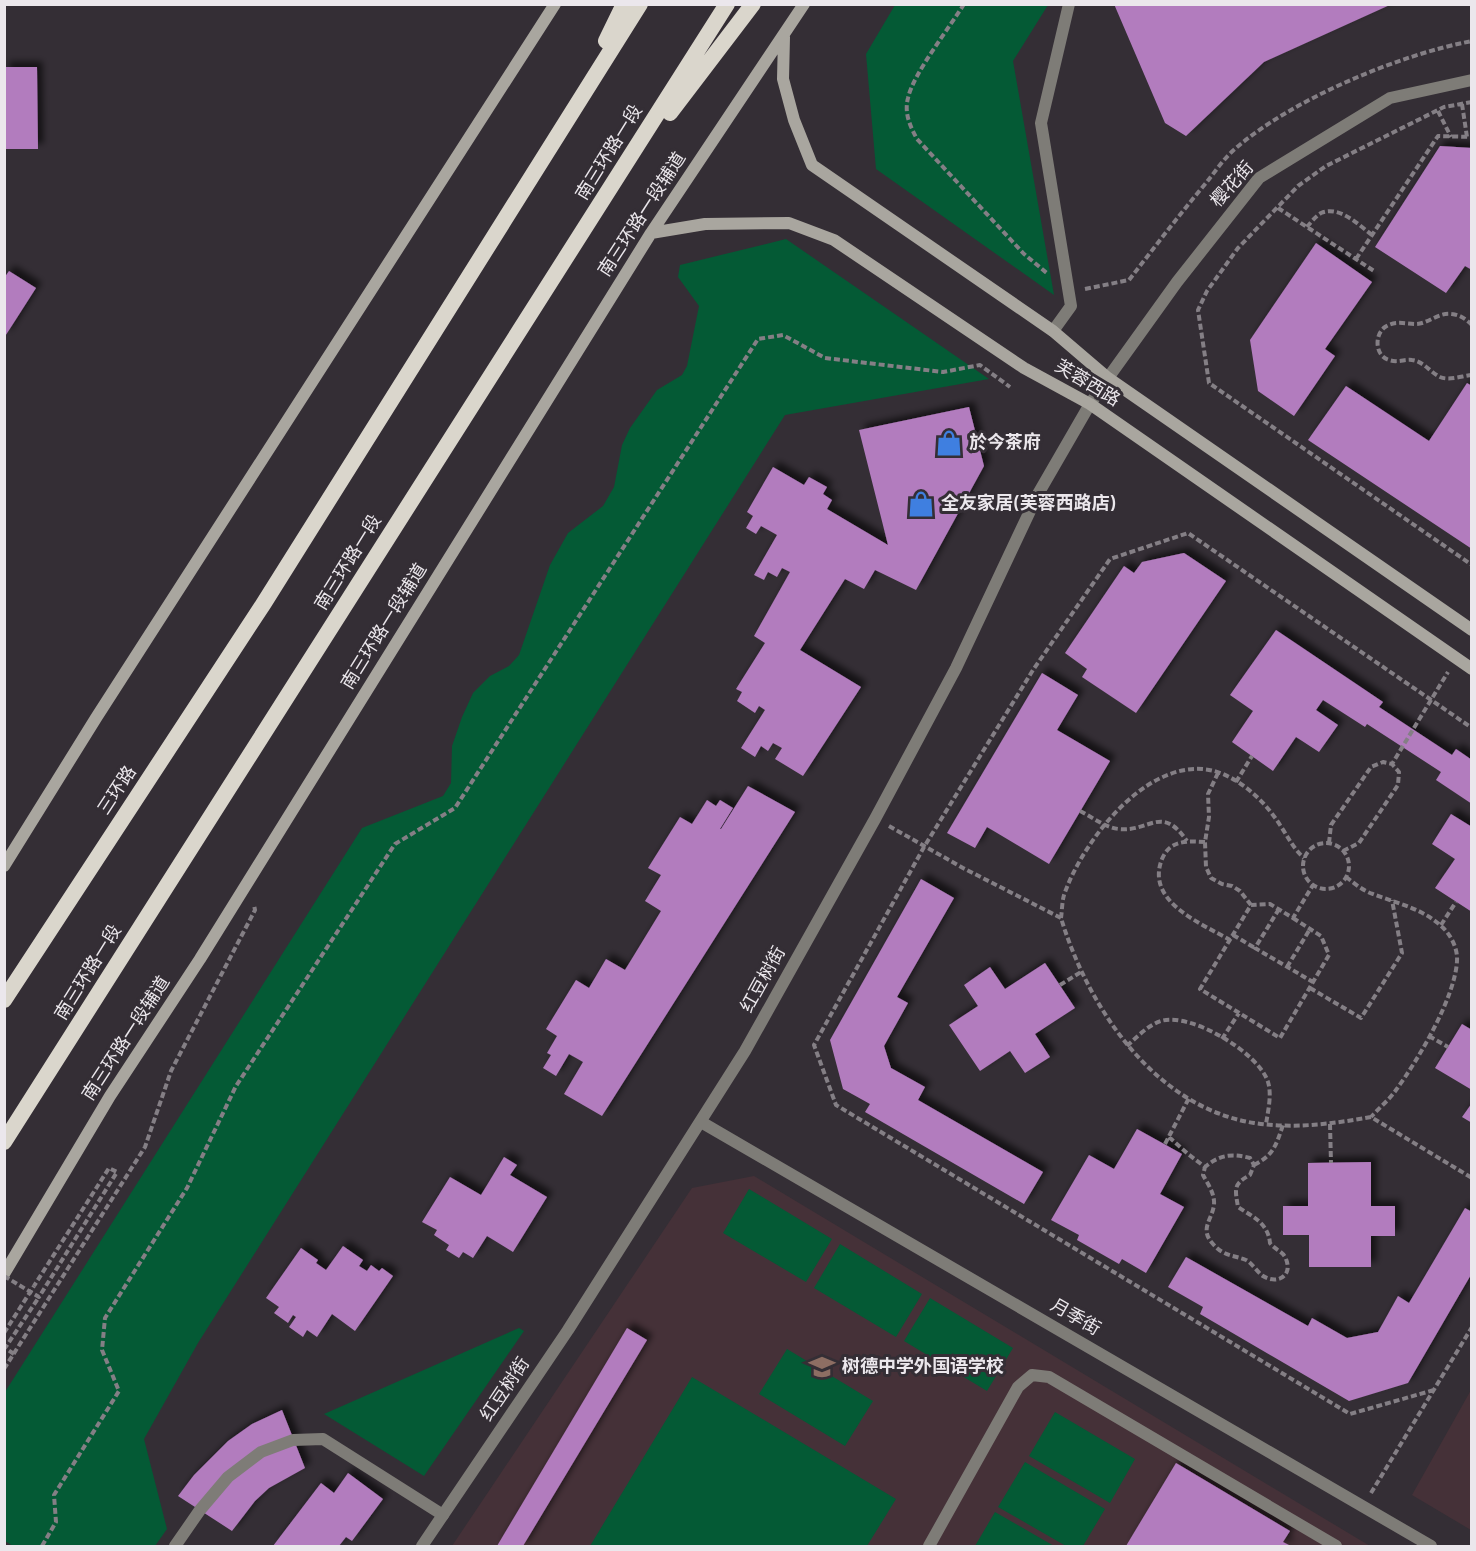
<svg xmlns="http://www.w3.org/2000/svg" width="1476" height="1551" viewBox="0 0 1476 1551" font-family="Overpass,'Noto Sans SC',sans-serif">
<defs>
<filter id="shadow"><feDropShadow dx="5.5" dy="-5.5" stdDeviation="3" flood-color="#0009"/></filter>
</defs>
<rect width="100%" height="100%" fill="#342e35"/>
<path fill="#453138" d="M754,1176L1370,1546H452L692,1188Z
M1471,1390V1530L1412,1495Z"/>
<path fill="#045a35" d="M895,5H1048L1013,61L1054,295L876,169L866,54Z
M786,239L989,379L785,415L198,1343L144,1439L167,1529L155,1546H13L5,1541V1392L362,828L443,796L451,783L452,746L462,717L473,693L490,676L509,666L519,655L550,565L568,533L603,506L614,487L622,445L630,428L657,390L682,375L687,366L699,306L678,277L680,265Z
M749,1189L832,1239L806,1282L723,1233Z
M840,1244L922,1294L896,1337L814,1288Z
M930,1298L1013,1348L987,1391L904,1341Z
M519,1328L524,1331L424,1476L324,1414Z
M787,1349L873,1401L845,1446L759,1394Z
M692,1377L896,1499L867,1546H590Z
M1055,1412L1135,1459L1110,1503L1029,1456Z
M1025,1462L1105,1509L1083,1546H1066L998,1507Z
M995,1512L1054,1546H975Z"/>
<path fill="#b27cbe" filter="url(#shadow)" d="M1114,4H1392L1264,62L1186,136L1165,123Z
M4,67H37L38,149H4Z
M1440,146L1472,148V270L1465,266L1446,293L1375,247Z
M1316,243L1372,282L1325,349L1335,356L1294,416L1258,391L1250,340Z
M9,271L36,288L4,338V278Z
M1467,383L1472,386V549L1308,440L1346,386L1429,441Z
M969,407L984,466L916,590L875,570L864,589L845,579L800,650L861,687L803,776L775,759L782,748L773,743L768,751L761,746L755,757L741,748L765,710L759,706L755,713L737,701L742,692L736,689L765,643L754,636L790,572L782,568L777,577L768,572L764,580L754,575L777,535L761,526L756,534L746,528L753,516L747,512L773,467L804,485L809,477L827,487L823,494L832,500L827,509L888,545L859,430Z
M1184,553L1226,581L1136,713L1082,677L1087,669L1065,653L1124,566L1134,573L1142,562Z
M1276,630L1383,702L1379,707L1452,755L1456,749L1472,760V804L1436,780L1441,772L1367,724L1365,727L1323,700L1316,710L1338,725L1319,752L1296,737L1273,771L1232,742L1253,711L1230,695Z
M1042,673L1078,695L1057,730L1110,761L1049,864L987,827L975,848L947,833Z
M748,786L795,812L602,1116L564,1094L583,1062L569,1054L556,1076L543,1068L551,1055L547,1053L557,1036L546,1029L576,980L589,988L606,959L625,970L661,911L645,901L661,875L648,868L680,817L692,824L707,800L716,806L720,800L733,808L720,829H721Z
M1451,814L1472,827V912L1435,888L1455,859L1432,844Z
M921,879L954,898L897,997L908,1003L884,1046L891,1068L925,1087L918,1100L1043,1172L1024,1204L865,1112L870,1104L843,1089L830,1040Z
M1045,963L1075,1008L1035,1034L1050,1057L1025,1073L1010,1051L980,1071L949,1025L978,1006L964,985L990,967L1005,989Z
M1462,1024L1472,1030V1090L1435,1068Z
M1472,1103V1123L1462,1117Z
M1137,1129L1182,1154L1160,1194L1184,1207L1146,1273L1122,1259L1119,1264L1077,1240L1079,1235L1051,1220L1089,1155L1114,1169Z
M504,1157L517,1165L510,1175L547,1197L513,1252L487,1236L473,1258L463,1252L459,1258L446,1250L449,1245L434,1235L437,1230L422,1222L450,1177L481,1195Z
M1371,1162V1206H1395V1236H1371V1267H1309V1235H1283V1206H1308V1163Z
M1465,1208L1472,1212V1273L1408,1383L1349,1401L1200,1314L1203,1307L1168,1287L1186,1257L1308,1326L1312,1318L1347,1338L1378,1332L1398,1296L1409,1303Z
M343,1246L363,1260L359,1266L367,1271L371,1265L379,1271L382,1268L393,1276L355,1331L332,1314L317,1337L307,1330L303,1337L289,1327L296,1317L293,1315L288,1323L274,1313L279,1307L266,1298L301,1248L318,1260L316,1263L326,1270Z
M627,1328L647,1340L523,1546H497Z
M282,1410L305,1468L269,1488L255,1501L232,1531L178,1496L194,1475L228,1441L252,1424Z
M1176,1463L1290,1531L1283,1542L1291,1546H1126Z
M348,1473L383,1499L352,1541L346,1537L339,1546H273L321,1483L334,1493Z"/>
<g fill="none" stroke-linecap="round" stroke-linejoin="round">
<path stroke="#847f85" stroke-width="4" stroke-dasharray="6 3" stroke-linecap="butt" d="M964,4C950,27 913,74 908,98C904,113 910,126 917,139L1024,254L1048,274
M1472,102L1444,107L1326,166L1298,186L1238,248L1207,291L1198,310L1209,383L1472,565
M1462,104L1467,137
M1438,111L1451,137
M1278,208L1374,271
M1307,227C1311,222 1316,216 1321,213C1339,205 1359,225 1372,235
M1356,259L1438,136L1472,137
M1085,289L1129,280C1154,248 1179,215 1206,183C1215,172 1224,158 1236,148C1293,99 1398,55 1472,41
M1472,325C1466,319 1460,315 1452,314C1439,312 1429,323 1417,324C1406,324 1395,320 1385,327C1374,335 1375,356 1389,360C1397,363 1405,359 1412,360C1423,361 1430,372 1440,377C1449,381 1462,376 1472,375
M1218,773L1208,794L1209,817L1205,842L1206,867L1211,878L1222,884L1232,886L1240,891L1251,905
M1236,782L1252,756
M1080,811C1092,817 1106,828 1119,829C1151,832 1161,804 1187,841
M889,826L963,868L1061,918C1088,1007 1154,1107 1254,1123C1293,1129 1332,1124 1371,1117L1472,1178
M1205,842C1186,841 1170,840 1162,859C1145,902 1201,923 1230,940
M1329,843L1331,825L1371,767L1383,762L1392,764L1448,672
M1303 866a23 23 0 1 1 46 0a23 23 0 1 1-46 0Z
M1343,851L1359,843L1398,785L1399,772L1392,764
M1346,877C1354,883 1363,891 1373,894C1396,903 1421,908 1440,925C1450,933 1458,948 1457,961C1455,998 1418,1060 1396,1090C1389,1100 1379,1108 1371,1117
M1279,909L1255,948L1313,982
M1061,918C1062,911 1062,902 1064,895C1083,839 1155,746 1223,774C1246,784 1266,803 1280,825C1288,837 1293,848 1304,858
M1293,918L1321,936L1329,955L1280,1038L1200,989L1251,905L1270,904L1293,918L1313,885
M1441,925L1456,902
M1233,935L1255,948
M1287,967L1310,929
M1060,985L1081,972
M1310,988L1361,1018L1402,953L1392,900
M1429,1036L1448,1047
M1222,1039L1239,1013
M1127,1046C1137,1037 1148,1025 1161,1021C1191,1012 1259,1053 1268,1082C1272,1095 1268,1111 1266,1124
M1330,1124L1331,1163
M1169,1137L1188,1154L1205,1167L1203,1175C1208,1184 1215,1194 1214,1205C1212,1220 1199,1229 1213,1244C1223,1256 1233,1255 1246,1260C1252,1263 1257,1272 1263,1276C1277,1285 1293,1276 1286,1259C1283,1251 1275,1250 1270,1243C1268,1223 1253,1217 1238,1207C1235,1189 1233,1184 1250,1175L1254,1165L1250,1158C1232,1153 1219,1155 1205,1167
M1165,1144L1189,1098
M1254,1165C1274,1155 1276,1145 1283,1125
M4,1333L34,1286
M14,1354L5,1348L39,1297
M4,1369L145,1147L171,1071L255,910L254,905
M1434,1390L1350,1414L836,1105L814,1045L924,847L1033,670L1110,559L1188,533L1472,728
M1371,1493L1472,1327
M42,1546L56,1522L54,1495L119,1391L102,1350L105,1318L187,1188L236,1086L395,844L455,808L758,339L783,335L825,358L943,372L980,365L1010,387"/>
<path stroke="#7e7c77" stroke-width="12" d="M175,1546L200,1510L228,1477L261,1452L293,1440L323,1439L443,1515
M929,1546L1018,1387L1032,1375L1049,1377L1336,1546"/>
<path stroke="#7e7c77" stroke-width="12" d="M1053,331L1071,306L1041,123L1069,4
M701,1122L1431,1546
M422,1546L568,1330L745,1051L875,819L956,668L1038,494L1090,404L1108,378L1177,282L1259,178L1390,98L1472,80"/>
<path stroke="#a9a69f" stroke-width="12" d="M784,37L783,79L794,120L812,165L1053,331L1108,378L1472,630
M651,233L705,224L789,223L834,240L1024,368L1090,404L1472,669
M4,866L96,718L555,4
M4,1274L110,1096L200,959L651,233L804,4"/>
<path stroke="#dad6cc" stroke-width="16" d="M606,41L624,4
M670,113L753,4
M4,1000L264,603L640,4
M4,1142L727,4"/>
<path stroke="#847f85" stroke-width="4" stroke-dasharray="6 3" stroke-linecap="butt" d="M4,1276L39,1297L117,1172L109,1168L34,1286"/>
</g>
<defs>
<g id="shop-bare" transform="scale(2.07)"><path d="M-5-2.5h2.3a2.7 3.5 0 0 1 5.4 0H5L5.5 6h-11ZM-1.5-2.5h3a1.5 2.3 0 0 0-3 0Z" fill="#3f7fe0" stroke="#342e35" stroke-width="2.5" paint-order="stroke"/></g>
<g id="school-bare" transform="scale(2.07)"><path d="M0-5L7-2L0 1L-7-2ZM-4 1L0 2.5L4 1V4Q0 6-4 4Z" fill="#8d6e63" stroke="#342e35" stroke-width="2.5" paint-order="stroke"/></g>
</defs>
<g fill-rule="evenodd">
<use href="#shop-bare" x="949" y="443"/>
<use href="#shop-bare" x="921" y="504"/>
<use href="#school-bare" x="822" y="1367"/>
</g>
<g text-anchor="middle" dominant-baseline="central" stroke-width="6" stroke-linejoin="round" paint-order="stroke">
<g font-size="18" fill="#ebe7ec" stroke="#342e35">
<text transform="translate(610 153) rotate(-58)">南三环路一段</text>
<text transform="translate(1233 185) rotate(-48)">樱花街</text>
<text transform="translate(643 215) rotate(-57)">南三环路一段辅道</text>
<text transform="translate(1087 384) rotate(31)">芙蓉西路</text>
<text transform="translate(349 563) rotate(-58)">南三环路一段</text>
<text transform="translate(385 627) rotate(-58)">南三环路一段辅道</text>
<text transform="translate(118 791) rotate(-57)">三环路</text>
<text transform="translate(89 973) rotate(-58)">南三环路一段</text>
<text transform="translate(764 980) rotate(-61)">红豆树街</text>
<text transform="translate(127 1039) rotate(-57)">南三环路一段辅道</text>
<text transform="translate(1075 1318) rotate(30)">月季街</text>
<text transform="translate(506 1390) rotate(-56)">红豆树街</text>
</g>
<g font-size="18" font-weight="bold" fill="#ebe7ec" stroke="#342e35" text-anchor="start">
<text x="969" y="443">於今茶府</text>
<text x="941" y="504">全友家居(芙蓉西路店)</text>
<text x="842" y="1367">树德中学外国语学校</text>
</g>
</g>
<rect width="1476" height="1551" fill="none" stroke="#ebe7ec" stroke-width="12"/>
</svg>
